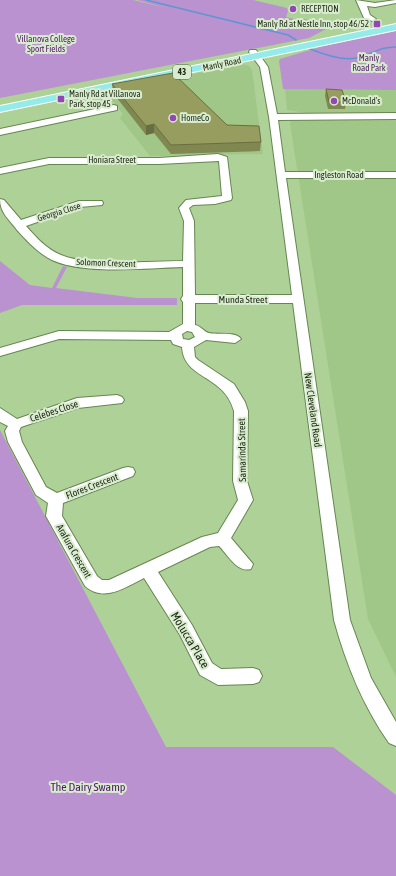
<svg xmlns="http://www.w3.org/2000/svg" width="396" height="876" viewBox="0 0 396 876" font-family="'Asap Condensed',sans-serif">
<rect width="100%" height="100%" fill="#aed198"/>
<path fill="#a0c788" d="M242,64L249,66L252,70L263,154L150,156L120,118L123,114L105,92Z
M285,89L396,90V677L368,619L290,124L291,121L299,120L354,118L352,113H306L287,110Z"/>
<path fill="#ba92cf" d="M0,0H133L166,8L137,0H253L287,8L288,11L286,17L294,19H305L330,27L309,38L0,98Z
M396,31V90L283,89L279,61L280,59L320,47Z
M0,261L30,285L52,288L63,266L67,267L56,288L137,298H177V305H22L0,313Z
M0,430L166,747H333L396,795V876H0Z"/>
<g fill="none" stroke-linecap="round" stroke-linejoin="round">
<path stroke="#6095d5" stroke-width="1.5" d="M146,0L288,35L296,40
M308,48C322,54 345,62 360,57C375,53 379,47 396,47"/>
<g stroke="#668651" stroke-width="2">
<path id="minor" d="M356,0L375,3L396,0V3L375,7L367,6L370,15L376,19L372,21L364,18Z
M250,50H256L268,67L277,114L396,113V119L278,120L285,172H396V178H286L350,620L371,678L396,722V746L389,743C363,706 346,664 334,620L293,303H195V325C201,326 204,332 209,333C218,335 236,331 241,339L235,343L206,340L194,347L195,357L198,360L234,384L245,402L248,411L247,481L253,500L231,538L253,564L251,569C237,573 228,555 219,546L210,547L158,572L192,625L212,663L221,669L253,668L259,670L262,676L259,682L253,684L218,685L200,675L180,635L144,578C126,587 104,603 85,586L46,516L48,503L36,495L8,442L5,431L8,426L0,422V408L17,419L77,398L117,395L122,397L124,400L122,403L78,408L21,427L19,431L22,442L46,487L57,493L123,468L128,467L133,468L135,472L133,476L63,503L62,516L97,576L102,580H109L202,537L218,533L238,500L233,481L234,411C224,374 184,380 182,347L173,344L171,340L59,339L0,356V348L59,331L169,332L183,324V302L181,299L183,296V267C147,268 85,275 52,260C38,253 27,241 17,230C9,219 0,213 0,199L4,200L21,220L79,201H102L103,203L102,205L80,207L26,226C36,237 46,249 61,255C89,267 151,261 183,261L184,221L179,208L186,200L222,196L219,161L159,164H49L0,174V168L49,158H159L218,154L227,157L232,198L231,200L215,204L193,205L189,208L194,221L195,295H292L269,117L260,67L249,52ZM187,331L192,332L195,337L189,340L183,339L182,334Z
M114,105L117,106V110L0,135V129Z"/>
</g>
<g stroke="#fff" stroke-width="2">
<path id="major" d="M396,24V30L0,112V106Z"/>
</g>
<use href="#minor" fill="#fff" fill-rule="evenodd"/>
<use href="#major" fill="#95ebea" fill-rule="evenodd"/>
</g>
<path fill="#818751" d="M112,84L227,125L261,142L260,151L171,154L154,133L146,135L113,93Z
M326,89L346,102L345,109H328L325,96Z"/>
<path fill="#696e42" d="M154,124V133L146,135V126Z"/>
<path fill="#969d5e" stroke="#696e42" d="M173,73L227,125L259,126L261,142L171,145L154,124L146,126L112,84Z
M326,89L342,90L346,102H329Z"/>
<g fill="#9446b7" stroke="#daeccf" stroke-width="1.5">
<circle cx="293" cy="9" r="4"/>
<rect x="373" y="20" width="8" height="8" rx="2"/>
<rect x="57" y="95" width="8" height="8" rx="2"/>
<circle cx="334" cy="101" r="4"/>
<circle cx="173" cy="118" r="4"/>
</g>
<g text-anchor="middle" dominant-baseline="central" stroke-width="4" stroke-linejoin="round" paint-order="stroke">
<g font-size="9" fill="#1c2913" stroke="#daeccf" text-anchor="start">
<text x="301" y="9">RECEPTION</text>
<text x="369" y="24" text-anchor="end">Manly Rd at Nestle Inn, stop 46/52</text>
<text x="69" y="94">Manly Rd at Villanova<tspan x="69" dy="10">Park, stop 45</tspan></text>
<text x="342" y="101">McDonald's</text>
<text x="181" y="118">HomeCo</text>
</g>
<g font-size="9" fill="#52186b" stroke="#daeccf">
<text x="46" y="39">Villanova College<tspan x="46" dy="10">Sport Fields</tspan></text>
<text x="369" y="58">Manly<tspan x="369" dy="10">Road Park</tspan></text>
</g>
<g font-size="9" fill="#1c2913" stroke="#daeccf">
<text transform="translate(222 64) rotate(-12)">Manly Road</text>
<text x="112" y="160">Honiara Street</text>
<text x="339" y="175">Ingleston Road</text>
<text transform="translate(59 212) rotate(-17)">Georgia Close</text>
<text transform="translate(106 263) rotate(2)">Solomon Crescent</text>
</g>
<rect fill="#daeccf" stroke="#55644b" stroke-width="1" x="173" y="65" width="18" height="14" rx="3"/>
<g font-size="9" font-weight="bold" fill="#1c2913">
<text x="182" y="72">43</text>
</g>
<g font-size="10" fill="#1c2913" stroke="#daeccf">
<text x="243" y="299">Munda Street</text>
<text transform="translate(313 410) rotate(82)">New Cleveland Road</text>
<text transform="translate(54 411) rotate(-18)">Celebes Close</text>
<text transform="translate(242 450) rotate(-91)">Samarinda Street</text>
<text transform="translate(92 486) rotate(-21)">Flores Crescent</text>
<text transform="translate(74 551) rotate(60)">Arafura Crescent</text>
</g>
<g font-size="12" fill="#1c2913" stroke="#daeccf">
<text transform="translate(190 640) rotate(59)">Molucca Place</text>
</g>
<g font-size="12" fill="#52186b" stroke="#daeccf">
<text x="88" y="787">The Dairy Swamp</text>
</g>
</g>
</svg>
